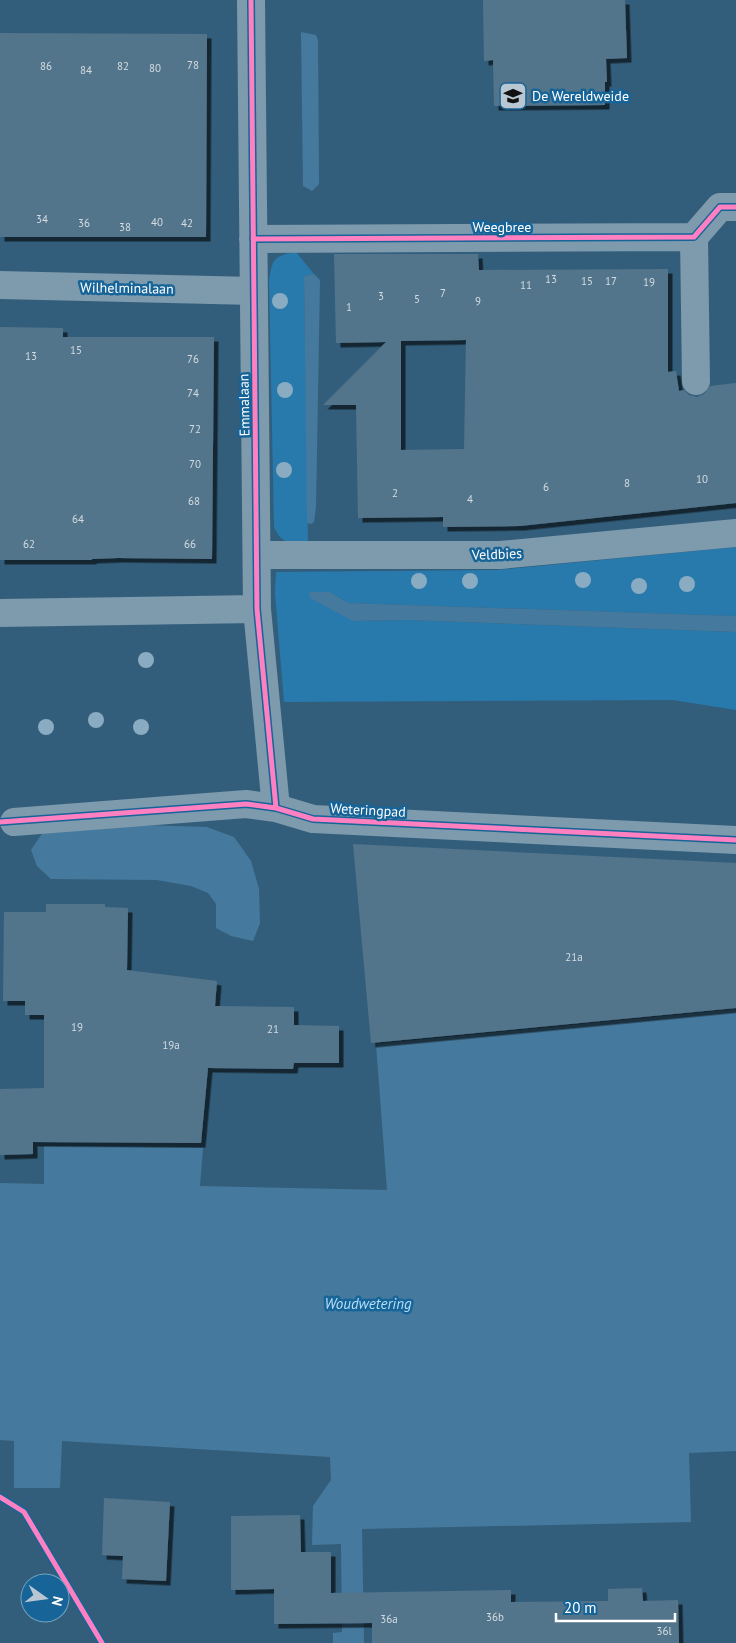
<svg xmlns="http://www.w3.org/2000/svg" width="736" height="1643" viewBox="0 0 736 1643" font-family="'PT Sans',sans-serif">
<defs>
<filter id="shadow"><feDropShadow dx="4.5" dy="4.5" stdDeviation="0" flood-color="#0009"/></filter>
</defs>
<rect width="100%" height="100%" fill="#335e7b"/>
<path fill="#287aad" d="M296,252L314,274L304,276L308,546C291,543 281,544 274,527L269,280C273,259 273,256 296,252Z
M736,547V616L348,603L330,592L309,593L353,621L409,620L736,632V710L673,700L284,702L275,593L276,572L497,570Z"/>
<path fill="#457a9e" d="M301,32L316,35L318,40L319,184L312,191L303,186Z
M314,274L320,280L316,507L314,522L311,524L307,523L304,276Z
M309,592H330L348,603L736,616V632L409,620L353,621L310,598Z
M142,825L207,827L234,837L251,861L259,889L260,923L253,941L231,936L216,928V904L208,893L191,886L157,880L51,879L37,866L31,850L43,832Z
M736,1009V1451L689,1453L691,1522L362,1529L364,1643H333V1633L342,1632L341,1544L312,1545L313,1506L331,1480L330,1457L62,1441L60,1488H14V1441L0,1440V1183L44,1184V1146L203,1148L200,1186L387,1190L376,1044Z"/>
<path fill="#53758b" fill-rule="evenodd" filter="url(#shadow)" d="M483,0H625L627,58L606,59L607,82H605V105L494,106L493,60L484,61Z
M0,33L207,34L206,237H0Z
M334,254H478L479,270L668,269V372L676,371L679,391L684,390L689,395L697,397L704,394L710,386L736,383V503L520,526L443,527V517L358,518L356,405H323L386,342L336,343ZM466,340L464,449L401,450V341Z
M0,327L63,328V337H214L212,559L118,558L92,559V560H0Z
M353,844L736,863V1008L371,1043Z
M46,904H105V907L128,908L127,970L217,981L215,1006L294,1007V1025L339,1026V1063H294L293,1069L208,1068L201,1143L33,1142V1154L0,1155V1089L44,1088V1015H25V1001H3L4,912H46Z
M104,1498L170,1502L166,1581L122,1579L123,1556L102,1555Z
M300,1515L301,1552H331V1593L511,1590V1602L608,1601V1589L642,1588L643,1601L678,1600L679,1643H372V1623L274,1624V1589L231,1590V1516Z"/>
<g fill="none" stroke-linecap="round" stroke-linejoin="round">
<path stroke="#7e9aad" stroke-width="28" d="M251,0L257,609L276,808
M694,237L696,381
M253,239L694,237L720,207H736
M0,285L254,291
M257,555H500L736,533
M0,613L257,609
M14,822L246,804L276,808L313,819L736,840"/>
<g stroke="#166498" stroke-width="8">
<path id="cycleway" d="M251,0L257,609L276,808
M253,239L694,237L720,207H736
M0,822L246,804L276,808L313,819L736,840
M0,1497L24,1512L102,1643"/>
</g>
<use href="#cycleway" stroke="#ff80c0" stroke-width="5"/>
</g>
<g fill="#8aacc2">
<circle cx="280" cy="301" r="8"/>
<circle cx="285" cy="390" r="8"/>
<circle cx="284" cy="470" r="8"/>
<circle cx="583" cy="580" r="8"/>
<circle cx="419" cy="581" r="8"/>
<circle cx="470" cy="581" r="8"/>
<circle cx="687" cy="584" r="8"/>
<circle cx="639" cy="586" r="8"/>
<circle cx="146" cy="660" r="8"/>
<circle cx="96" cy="720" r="8"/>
<circle cx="46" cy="727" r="8"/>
<circle cx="141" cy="727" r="8"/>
</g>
<defs>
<g id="school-square" transform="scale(1.4375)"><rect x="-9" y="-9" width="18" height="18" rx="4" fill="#b8c7d1" stroke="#166498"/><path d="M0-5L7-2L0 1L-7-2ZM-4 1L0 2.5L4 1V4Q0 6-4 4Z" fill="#111"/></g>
</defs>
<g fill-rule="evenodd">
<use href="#school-square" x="513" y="96"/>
</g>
<g text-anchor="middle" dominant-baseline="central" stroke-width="5" stroke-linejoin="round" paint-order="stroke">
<g font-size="11" fill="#d4dce2">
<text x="193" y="65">78</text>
<text x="46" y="66">86</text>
<text x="123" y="66">82</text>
<text x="155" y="68">80</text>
<text x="86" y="70">84</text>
<text x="42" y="219">34</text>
<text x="157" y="222">40</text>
<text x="84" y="223">36</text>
<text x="187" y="223">42</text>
<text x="125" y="227">38</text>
<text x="551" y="279">13</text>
<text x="587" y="281">15</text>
<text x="611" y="281">17</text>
<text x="649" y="282">19</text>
<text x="526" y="285">11</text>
<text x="443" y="293">7</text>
<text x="381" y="296">3</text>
<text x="417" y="299">5</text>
<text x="478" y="301">9</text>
<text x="349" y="307">1</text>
<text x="76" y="350">15</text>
<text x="31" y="356">13</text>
<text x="193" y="359">76</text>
<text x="193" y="393">74</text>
<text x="195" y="429">72</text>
<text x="195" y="464">70</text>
<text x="702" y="479">10</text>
<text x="627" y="483">8</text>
<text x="546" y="487">6</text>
<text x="395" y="493">2</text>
<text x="470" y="499">4</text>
<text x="194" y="501">68</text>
<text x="78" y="519">64</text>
<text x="29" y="544">62</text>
<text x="190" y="544">66</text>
<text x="574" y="957">21a</text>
<text x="77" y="1027">19</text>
<text x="273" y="1029">21</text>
<text x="171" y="1045">19a</text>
<text x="495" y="1617">36b</text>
<text x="389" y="1619">36a</text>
<text x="664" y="1631">36l</text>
</g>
<g font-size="14" fill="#fff" stroke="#166498" text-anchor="start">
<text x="532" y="96">De Wereldweide</text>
</g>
<g font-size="14" fill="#fff" stroke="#166498">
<text x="502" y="227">Weegbree</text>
<text transform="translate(127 288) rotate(1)">Wilhelminalaan</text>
<text transform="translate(244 405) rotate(-91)">Emmalaan</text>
<text transform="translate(497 554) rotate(-2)">Veldbies</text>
<text transform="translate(368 810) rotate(3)">Weteringpad</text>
</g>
<g font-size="15" font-style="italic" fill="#b6dff8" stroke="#166498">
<text x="368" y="1303">Woudwetering</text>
</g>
</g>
<g transform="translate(45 1598) rotate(104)"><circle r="24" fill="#166498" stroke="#73a2c1"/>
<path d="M0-4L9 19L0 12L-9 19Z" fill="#b8c7d1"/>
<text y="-8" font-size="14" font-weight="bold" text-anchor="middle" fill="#ffffff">N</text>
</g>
<path d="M556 1613v8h119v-8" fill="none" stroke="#ffffff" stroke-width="2.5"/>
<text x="564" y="1613" font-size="15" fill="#ffffff" stroke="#166498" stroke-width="4" paint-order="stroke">20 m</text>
</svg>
